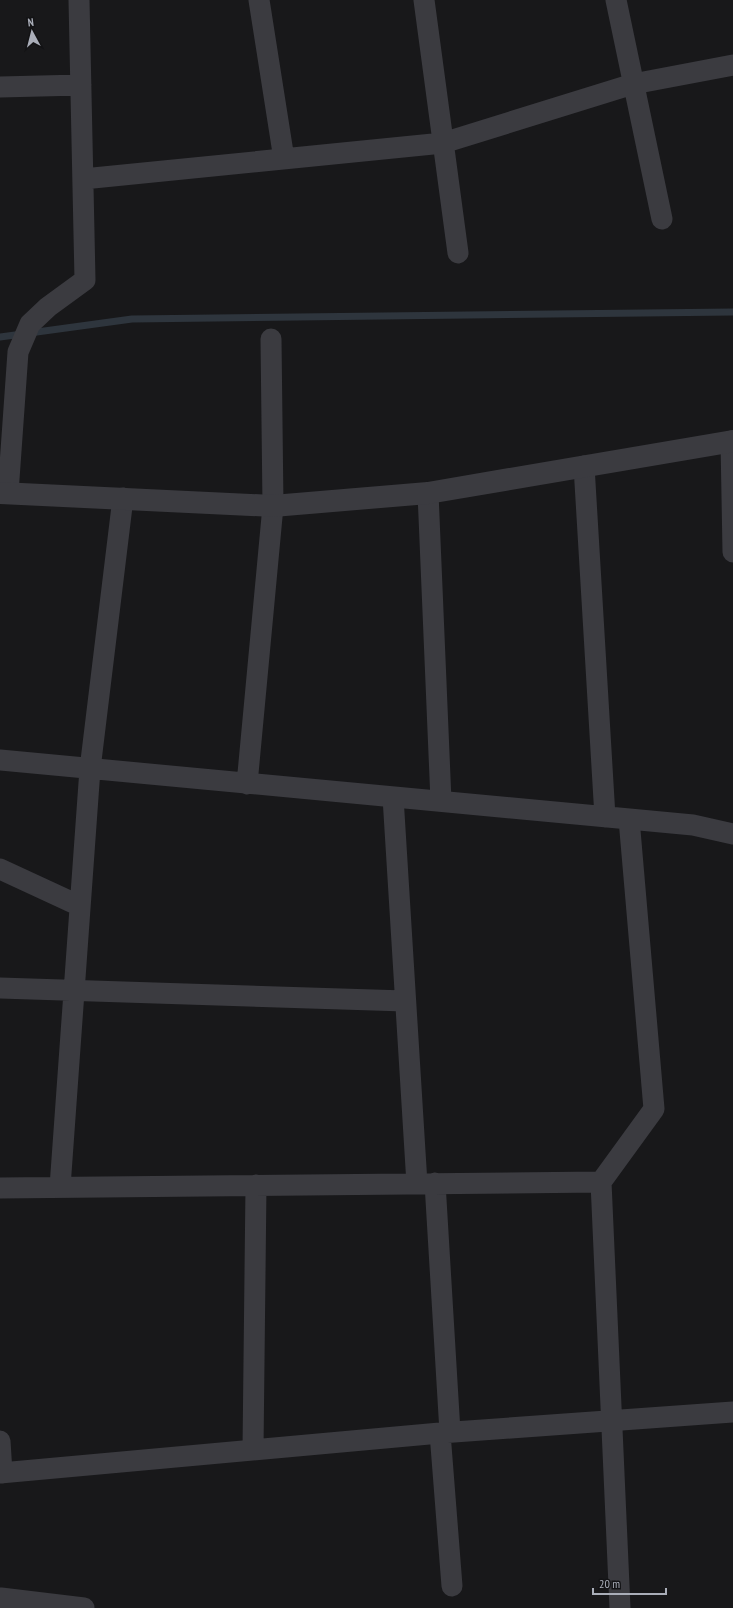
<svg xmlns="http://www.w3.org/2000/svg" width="733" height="1608" viewBox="0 0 733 1608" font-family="'PT Sans Narrow',sans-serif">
<rect width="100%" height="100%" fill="#18181a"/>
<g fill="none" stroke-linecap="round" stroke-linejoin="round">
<path stroke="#2e353d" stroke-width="7" d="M0,337L132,319L733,312"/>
<path stroke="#3b3b40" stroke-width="21" d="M259,0L284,159
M424,0L458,253
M616,0L662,219
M0,87L81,85
M83,179L443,143L633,84L733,65
M731,441L733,552
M584,466L605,817
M8,493L18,352L30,324L48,307L85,280L79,0
M428,493L441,801
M0,760L693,825L733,834
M247,784L273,506L271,339
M393,797L417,1184
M0,869L80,906
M0,988L405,1001
M435,1183L450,1432
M60,1187L90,769L123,498
M0,1188L601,1182
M440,1433L452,1586
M0,1441L2,1473
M253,1450L256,1185
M0,1473L440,1433L733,1412
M1,1598L84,1608
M620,1608L601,1182L654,1109L629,819"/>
<path stroke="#3b3b40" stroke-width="22" d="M0,493L273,506L428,493L733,441"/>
</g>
<g transform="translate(32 32) rotate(353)" stroke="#131315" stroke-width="3" paint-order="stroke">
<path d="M0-3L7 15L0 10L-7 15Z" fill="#aaaeb9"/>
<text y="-6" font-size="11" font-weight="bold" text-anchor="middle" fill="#aaaeb9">N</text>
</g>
<path d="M593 1588v6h73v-6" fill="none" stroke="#aaaeb9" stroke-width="2"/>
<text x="599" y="1588" font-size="12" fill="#aaaeb9" stroke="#131315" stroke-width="3" paint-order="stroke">20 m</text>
</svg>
